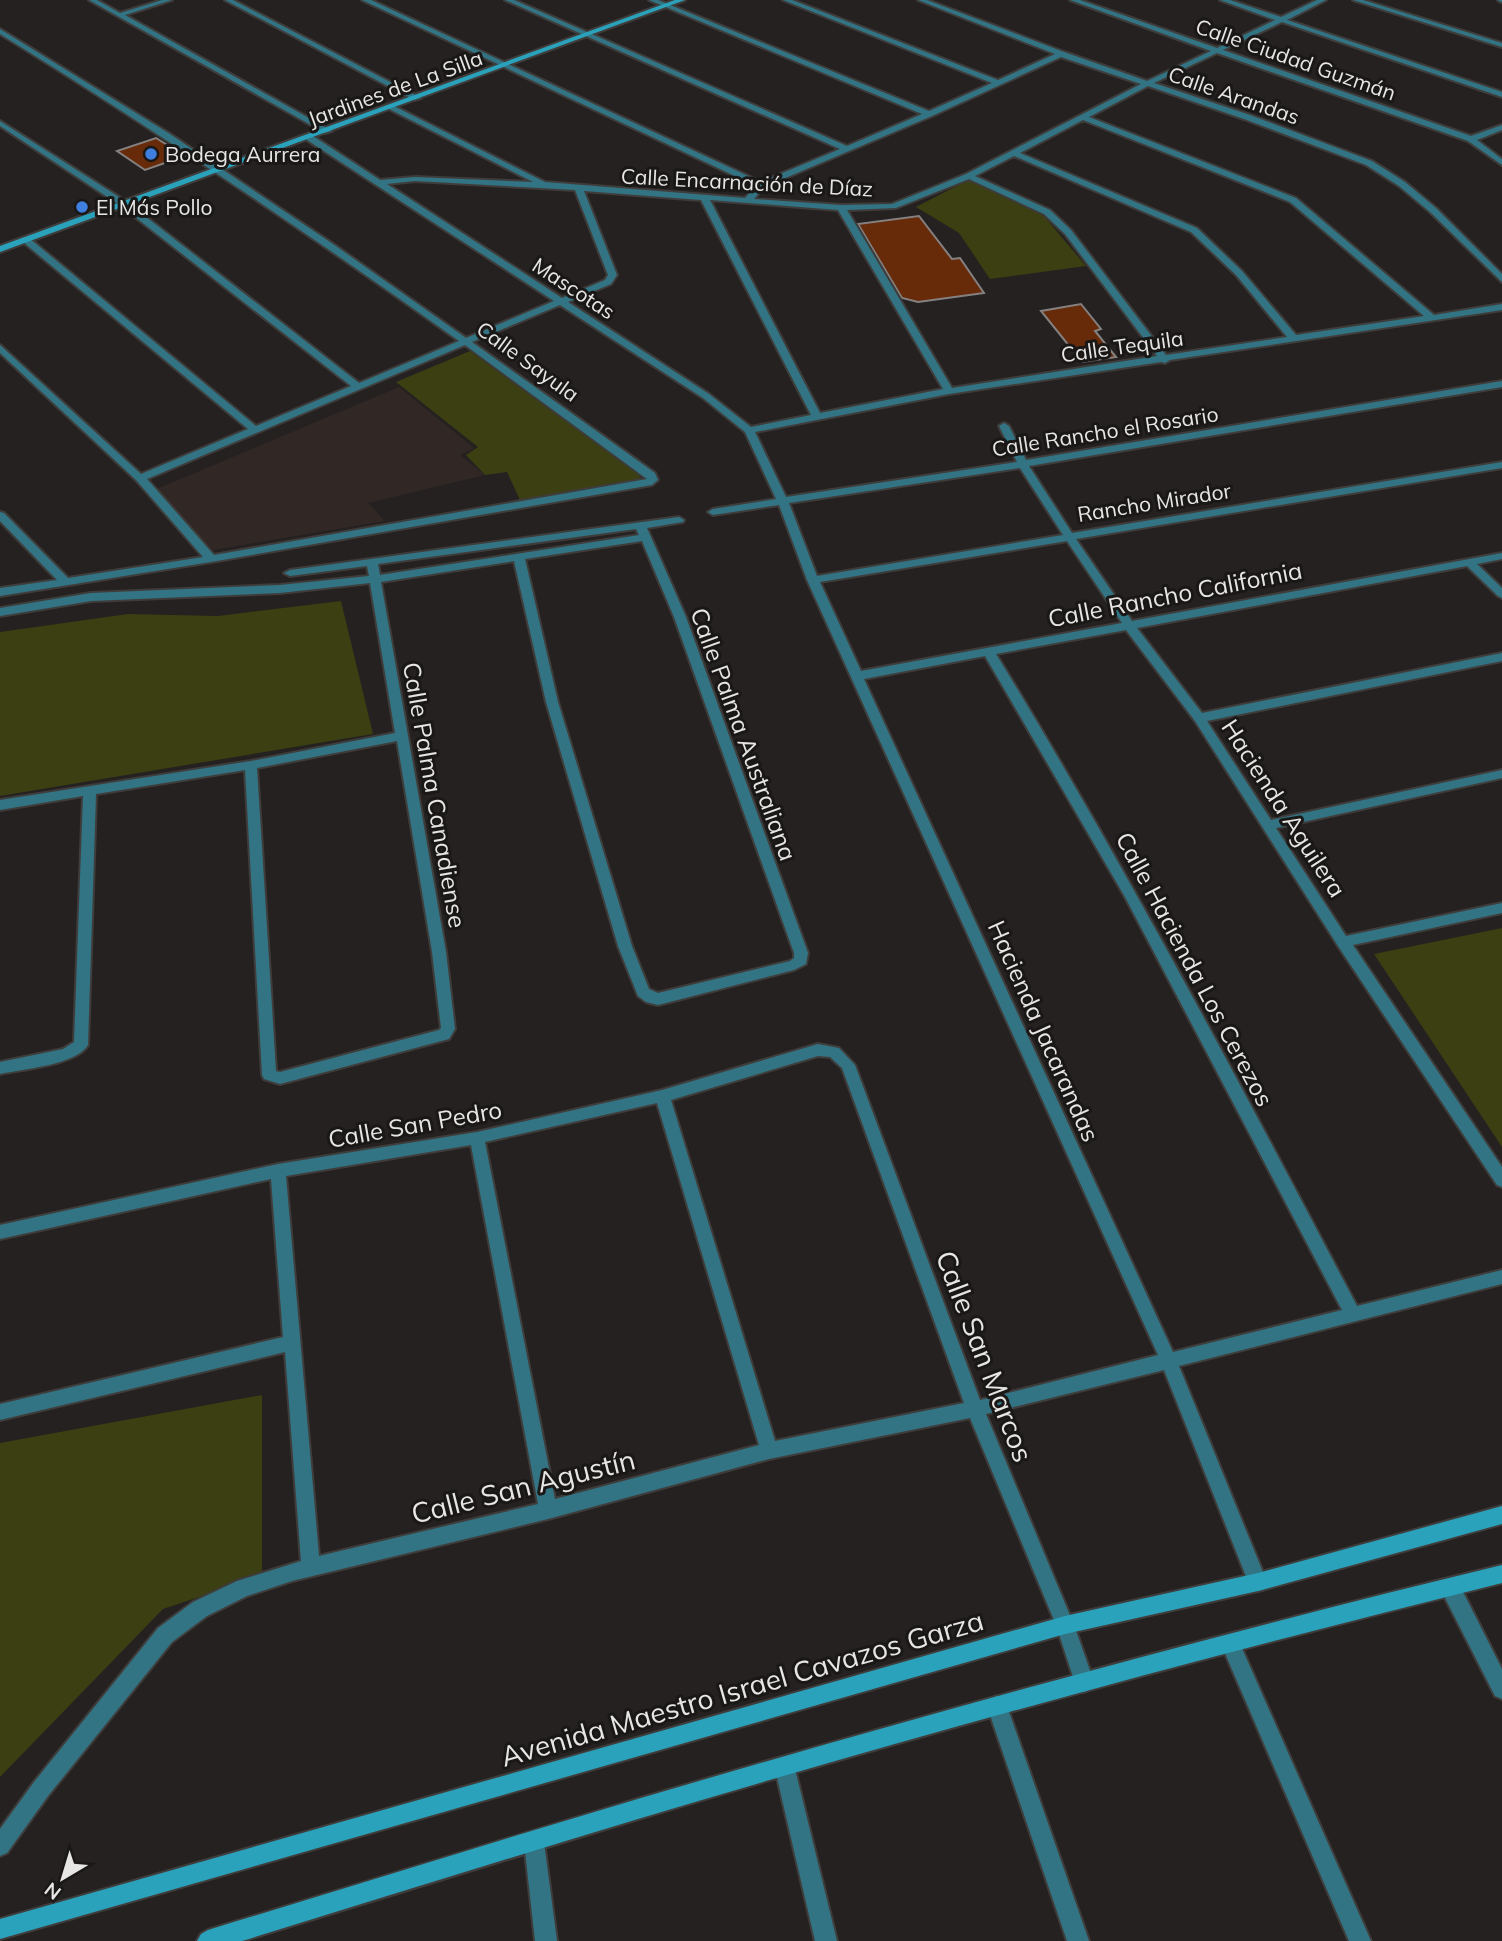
<svg xmlns="http://www.w3.org/2000/svg" width="1502" height="1941" viewBox="0 0 1502 1941" font-family="Mulish,sans-serif">
<rect width="100%" height="100%" fill="#242120"/>
<path fill="#312825" d="M399,387L474,448L460,455L485,475L368,503L385,521L213,550L152,491Z"/>
<path fill="#3b3f12" d="M968,180L1044,216L1086,266L990,279L959,233L916,207Z
M470,351L639,475L641,479L520,500L507,472L485,475L466,455L478,447L396,382Z
M341,601L373,734L0,796V632L128,614L218,616Z
M1502,928V1147L1374,954Z
M262,1395V1576L163,1609L0,1777V1443Z"/>
<path fill="#672b0a" stroke="#858180" stroke-width="2" d="M156,138L185,156L145,170L117,151Z
M919,216L952,259L960,258L984,293L918,302L902,298L858,224Z
M1081,304L1101,329L1095,331L1116,357L1082,362L1041,311Z"/>
<g fill="none" stroke-linecap="round" stroke-linejoin="round">
<g stroke="#3f3d3c" stroke-width="4">
<path id="street" d="M89,0H97L120,13L162,0H172L125,15L332,131L325,133Z
M225,0H233L421,98L414,100Z
M362,0H371L761,182L840,149L505,0H514L847,146L922,114L649,0H658L929,111L992,83L783,0H792L998,80L1055,54L918,0H927L1064,52L1147,81L1211,51L1070,0H1080L1217,48L1275,20L1220,0H1230L1281,17L1317,0H1326L1287,20L1502,92V97L1282,22L1223,50L1471,136L1502,125V130L1477,140L1502,159V165L1468,141L1217,53L1154,83L1250,115L1372,161L1405,182L1436,208L1502,274V282L1430,212L1399,186L1366,165L1244,119L1148,86L1089,117L1296,198L1434,315L1502,304V310L1170,360L1165,363L1161,362L949,394L755,432L786,497L1017,462L999,426L1004,423L1009,426L1026,460L1502,381V387L1029,466L1072,533L1502,462V468L1076,539L1132,621L1502,553V559L1477,564L1502,588V598L1498,596L1467,566L1137,628L1202,713L1502,653V661L1207,721L1271,820L1502,770V778L1276,828L1346,936L1502,903V913L1353,945L1502,1167V1187L1497,1185L1338,946L1195,721L1126,630L996,654C1126,866 1241,1086 1357,1306L1502,1270V1284L1179,1366L1267,1582L1265,1589L1258,1591L1251,1589L1164,1370L986,1414L1074,1625L1094,1682L1091,1689L1084,1692L1077,1689L1056,1625L970,1418L769,1459L548,1519L292,1581L247,1596L207,1616L172,1642L48,1796L7,1853L0,1856V1829L34,1782L158,1628L193,1602L237,1581L301,1561L285,1352L0,1420V1404L283,1337L271,1179L0,1239V1225L278,1164L477,1132L662,1090L818,1044L839,1048L855,1065L980,1400L1158,1355L807,580L779,505L713,515L708,512L713,509L776,499L745,432L703,398L560,305L472,342L655,473L658,480L652,485L211,562L0,596V588L57,580L0,521V512L4,513L68,578L203,557L136,480L0,353V345L141,474L248,429L23,242V238H29L256,426L351,386L121,206L0,126V121L127,202L359,383L459,341C309,234 157,131 0,34V29L170,134L333,244L466,338L554,301L307,140V136H313L380,180L415,177L533,182L389,109L388,107L392,105L545,182L745,198L756,186ZM1061,57L1141,84L966,174L892,204L841,205L754,199L764,187L932,116ZM1083,120L1290,202L1424,316L1296,335L1242,271L1197,228L1020,153ZM1014,156L1191,232L1236,275L1287,337L1166,355L1071,230L1050,210L975,176ZM969,179L1044,214L1065,234L1157,356L952,388L847,210L896,208ZM415,181L575,190L608,275L605,280L562,298L387,184ZM584,191L701,200L811,415L751,427L709,394L568,302L611,284L617,275ZM710,200L838,210L943,389L820,413ZM465,345L647,479L214,555L147,479ZM1020,468L1063,535L817,576L789,503ZM1067,541L1122,623L861,671L820,582ZM985,656L1125,897L1342,1310L1173,1352L864,679ZM818,1056L830,1057L842,1068L964,1403L775,1441L671,1100ZM657,1103L759,1445L555,1499L485,1142ZM471,1145L538,1504L319,1556L286,1176Z
M1353,0H1363L1502,43V47Z
M1498,0H1502V2L1499,1Z
M679,517L684,520L683,522L647,528L686,617L808,953L806,964L794,970L658,1005L646,1002L638,996L618,946L546,702L514,561L381,582L446,952L455,1029L449,1039L280,1084L264,1079L262,1075L245,770L96,794L88,1045C76,1065 23,1069 0,1074V1062L63,1049L74,1042L83,796L0,810V800L251,761L395,733L370,583L280,593L91,601L0,616V608L91,593L280,585L369,576L367,566L290,576L284,573L290,570ZM636,529L639,535L380,575L378,564ZM642,541L674,617L794,953V958L790,961L658,993L649,989L632,946L558,702L525,559ZM397,741L432,952L441,1028L439,1030L280,1072L276,1071L257,768Z
M1450,1578L1457,1580L1502,1669V1699L1495,1696L1443,1594L1441,1587L1443,1580Z
M1230,1635L1237,1637L1371,1941H1349L1221,1644L1223,1637Z
M997,1696L1004,1699L1007,1706L1089,1941H1067L987,1706L990,1699Z
M785,1759L792,1762L795,1769L837,1941H815L775,1769L778,1762Z
M534,1832L541,1835L544,1842L557,1941H535L524,1842L527,1835Z"/>
</g>
<g stroke="#3f3d3c" stroke-width="4">
<path id="secondary" d="M675,0H685L0,252V246Z
M1502,1506V1524L1258,1591L1065,1634L0,1939V1919L1065,1616L1258,1573Z
M1502,1565V1583C1212,1655 924,1733 638,1819C506,1859 374,1900 242,1941H197L201,1934L208,1930C352,1886 496,1841 641,1798C926,1714 1213,1635 1502,1565Z"/>
</g>
<use href="#street" fill="#327483" fill-rule="evenodd"/>
<use href="#secondary" fill="#2ba2bb" fill-rule="evenodd"/>
</g>
<g fill="#3f7fe0" stroke="#1a1817" stroke-width="2.5">
<circle cx="151" cy="154" r="7"/>
<circle cx="82" cy="207" r="7"/>
</g>
<g text-anchor="middle" dominant-baseline="central" stroke-width="6" stroke-linejoin="round" paint-order="stroke">
<g font-size="21" fill="#e8e6e5" stroke="#1a1817">
<text transform="translate(1296 59) rotate(19)">Calle Ciudad Guzmán</text>
<text transform="translate(395 88) rotate(-20)">Jardines de La Silla</text>
<text transform="translate(1234 95) rotate(19)">Calle Arandas</text>
<text transform="translate(747 182) rotate(3)">Calle Encarnación de Díaz</text>
<text transform="translate(574 288) rotate(33)">Mascotas</text>
<text transform="translate(1122 346) rotate(-8)">Calle Tequila</text>
<text transform="translate(528 361) rotate(36)">Calle Sayula</text>
<text transform="translate(1105 431) rotate(-9)">Calle Rancho el Rosario</text>
<text transform="translate(1154 502) rotate(-9)">Rancho Mirador</text>
</g>
<g font-size="21" fill="#e8e6e5" stroke="#1a1817" text-anchor="start">
<text x="165" y="154">Bodega Aurrera</text>
<text x="96" y="207">El Más Pollo</text>
</g>
<g font-size="24" fill="#e8e6e5" stroke="#1a1817">
<text transform="translate(1175 594) rotate(-11)">Calle Rancho California</text>
<text transform="translate(744 734) rotate(70)">Calle Palma Australiana</text>
<text transform="translate(435 795) rotate(80)">Calle Palma Canadiense</text>
<text transform="translate(1284 808) rotate(57)">Hacienda Aguilera</text>
<text transform="translate(1195 969) rotate(62)">Calle Hacienda Los Cerezos</text>
<text transform="translate(1044 1031) rotate(66)">Hacienda Jacarandas</text>
<text transform="translate(415 1124) rotate(-10)">Calle San Pedro</text>
</g>
<g font-size="28" fill="#e8e6e5" stroke="#1a1817">
<text transform="translate(985 1356) rotate(69)">Calle San Marcos</text>
<text transform="translate(523 1486) rotate(-14)">Calle San Agustín</text>
<text transform="translate(742 1688) rotate(-16)">Avenida Maestro Israel Cavazos Garza</text>
</g>
</g>
<g transform="translate(63 1878) rotate(218)" stroke="#1a1817" stroke-width="5" paint-order="stroke">
<path d="M0-5L12 26L0 18L-12 26Z" fill="#e8e6e5"/>
<text y="-10" font-size="19" font-weight="bold" text-anchor="middle" fill="#e8e6e5">N</text>
</g>
</svg>
